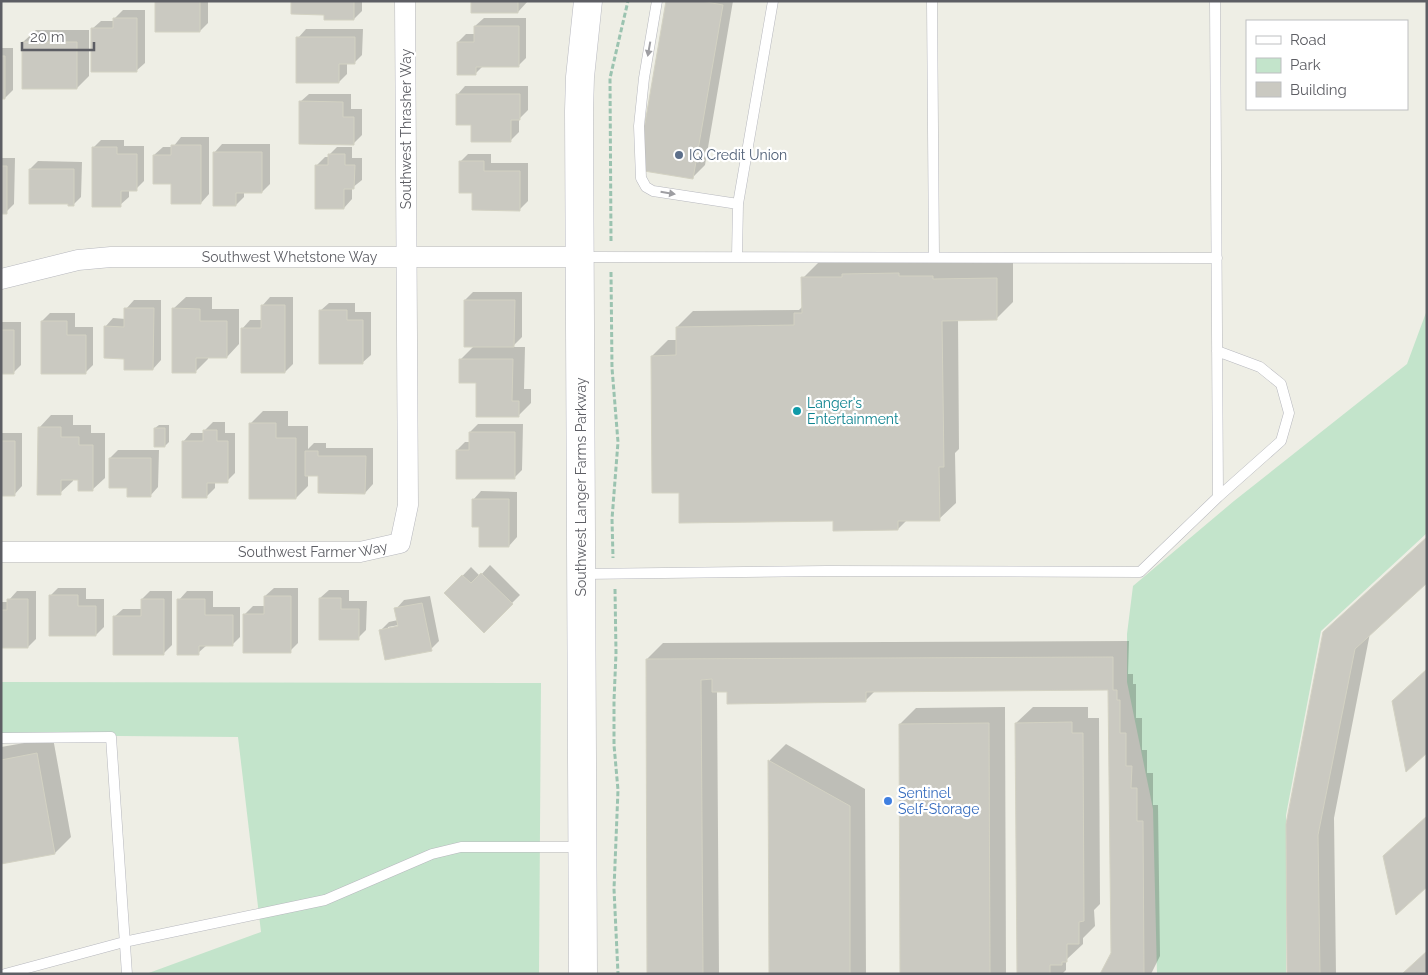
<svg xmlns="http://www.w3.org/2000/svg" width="1428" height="975" viewBox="0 0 1428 975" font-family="Raleway,sans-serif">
<rect width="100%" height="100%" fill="#eeeee5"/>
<path fill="#c3e4cb" d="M1427,310V533L1321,631L1286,815V974H1157L1153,809L1127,682V634L1133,586L1234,501L1407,364Z
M1,682L541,683L539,974H146L261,932L238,737L1,735Z"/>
<path fill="#0003" fill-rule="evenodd" d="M156,1H208V23L200,31Z
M293,1H362V11L354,19L325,13Z
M472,1H528L518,12Z
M667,1H733L705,165L693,177Z
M123,10H145V63L136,71L92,29L101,21H115V18Z
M484,18H526V58L518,66H483L475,74L458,42L466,34H475V26Z
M306,29H363L362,55L354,63H347V74L339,82L298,38Z
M36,30H89V76L77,88L23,42Z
M1,48H13V90L5,98H1Z
M465,86H528V110L519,119V132L511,140L472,123L457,95Z
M309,94H351V109H362V135L353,144L300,102Z
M181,137H209V194L201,203L172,183L154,155L163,147H173Z
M101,140H124V146H144V181L136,189H129V197L120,205L93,148Z
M222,144H270V184L262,192H244V197L236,205L214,153Z
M337,147H352V158H362V180L352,188V199L344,208L317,165L325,157H329V155Z
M468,154H491V163H528V201L519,210L473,192L460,162Z
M1,158H15L14,204L6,212H1Z
M38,161L82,162L81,197L73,205L30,169Z
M949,260V263L1013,262V302L997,318L958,319L959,449L955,453L956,503L939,519L907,520L898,529L834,520L680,491L652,356L668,340H677V327L693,311L799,310L803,306V278L819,262Z
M473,292H522V337L512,347H525L524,389H531V403L519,415L477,382L460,360L475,345L465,300Z
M186,297H212V309H239V344L227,357H208V359L195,372L173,309Z
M270,297H293V364L285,372L242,329L250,320H262V306Z
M134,300H161V360L153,369L125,357L105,327L113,318L126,319V309Z
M329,303H355V312H371V355L362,363L320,311Z
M50,313H75V327H93V365L85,373L42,321Z
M1,322H21V365L13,373H1Z
M263,411H288V426H308V449L314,443H326V448H373V484L365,493L319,475H308V486L296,498L250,424Z
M51,415H73V425H91V433H105V478L92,490L79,479H73V481L60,493L39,428Z
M213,422H225V433H235V473L227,481H215V488L206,497L183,442L191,433H204V431Z
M478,424H523L522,470L514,478L457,450L465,442H470V432Z
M159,425H169V442L165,446L155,428Z
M1,433H22V486L14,495H1Z
M118,450H159L158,487L150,496L128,486L110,458Z
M481,491L517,492V537L509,546L481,525L473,500Z
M490,565L520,595L484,631L446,593L471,567L480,576Z
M58,588H86V599H104V627L96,635L50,596Z
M274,588H298V643L290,651L245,614L253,606H265V596Z
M329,590H349V601H367L366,630L358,638L320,598Z
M17,591H36V639L28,647H1V602H9V600Z
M150,591H172V645L164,653L114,617L123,609H142V599Z
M187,591H213V607H240V637L232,645H207L198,653L179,600Z
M430,596L439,641L431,649L381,630L389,622L398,620L396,609L404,600ZM404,624V626L388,629V627Z
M1324,633H1370L1334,818L1336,974H1288Z
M1129,641L1128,674H1133V684H1136V718H1142V750H1147V773H1153V805H1158L1160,956L1151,974H1101L1112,954L1109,689L876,690L865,701L717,691L719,974H649L647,659L663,643Z
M1005,707L1006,974H902L900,724L916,708Z
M1033,707H1088V718H1099L1100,904L1094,910L1095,926L1083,938V944L1066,960V970L1062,974H1018L1016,723Z
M53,738L71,837L55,853L1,863V747Z
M786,744L865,789L866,974H770V760Z"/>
<path fill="#cac9c1" stroke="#d3d2c3" d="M155,1H200V32H155Z
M291,1H354V20H324V15L291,14Z
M471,1H518V13H471Z
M666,1H701L723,5L693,179L644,171V129Z
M113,18H137V72H91V28H113Z
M474,26H519V67H476V75H457V42H474Z
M296,37H355V64H339V83H296Z
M22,42H77V89H22Z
M1,56H5V99H1Z
M456,94H520V120H511V142H471V125H456Z
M299,101L343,102V117H354V145L299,144Z
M171,145H201V204H171V184H153V155H171Z
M92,147H117V154H137V191H121V207H92Z
M213,152H262V193H236V206H213Z
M328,154H345V165H355L354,189H344V209H315V165H328Z
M459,161H484V171H520V211L472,210V193H459Z
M1,166H7V214H1Z
M29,169H74V206H68V204H29Z
M899,273V276H933V279L997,278V320L942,321L944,467H939L940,521H898V530L833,531V521L679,523V493H652L651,356L676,355V327L794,325V313H802L801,277H842V274Z
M464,300H515L514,347H464Z
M261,305H285V373H241V328H261Z
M124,308H154L153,370H124V359L104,358V326L124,327Z
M172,308L200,309V321H227V358H196V373H172Z
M319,310H347V320H363V364H319Z
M41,321H67V335H86V374H41Z
M1,330H14V374H1Z
M459,359H513L512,401H519V417H476V383H459Z
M249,423H276V438H296V499H249Z
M38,427H61V437H79V445H93V491H78V480H61V495H37Z
M154,428H165V447H154Z
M203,430H217V441H228V483H207V498H182V441H203Z
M469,432H515V479H456V450H469Z
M1,441H15V496H1Z
M305,451H318V456H366L365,494L318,493V476H305Z
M109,458H151V497H127V488H109Z
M472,499H509V547H479V527H472Z
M1427,537V583L1355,649L1318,835L1320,974H1287L1286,824L1323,632Z
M481,573L513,604L484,633L444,593L462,575L471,583Z
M49,595H78V606H96V636H49Z
M264,596H291V653H243V614H264Z
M319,598H341V609H359V640H319Z
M7,599H28V648H1V610H7Z
M141,599H164V655H113V616H141Z
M177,599H205V615H233V646H199V655H177Z
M422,603L432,651L385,660L379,630L398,626L394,608Z
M1113,657V690H1117V700H1120V733H1126V766H1132L1131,788H1137V821H1143L1144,974H1100L1111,953L1108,690L866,692V702L727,704V692H712V679L701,680L703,974H647L646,659Z
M1427,669V753L1406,772L1392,701Z
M1072,722V733H1083L1084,921L1079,922V944H1067V962H1062V965H1050V974H1017L1015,723Z
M989,723L990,974H900L899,724Z
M37,753L55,854L1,864V760Z
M768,760L850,806V974H769Z
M1427,816V887L1396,915L1383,856Z
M1427,951V974H1402Z"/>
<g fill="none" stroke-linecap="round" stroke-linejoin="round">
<g stroke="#b7b8be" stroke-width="11">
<path id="service" d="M657,1L644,78L639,126L641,178L646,187L653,191L738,204
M932,1L934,257
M581,257L1217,258
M737,257L738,204L773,1
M1217,351L1260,367L1281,384L1289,413L1281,441L1218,497
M583,574L827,571L1140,572L1218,497L1215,1
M1,738L111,737L127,974
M5,974L124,942L325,900L432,854L461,847H582"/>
</g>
<g stroke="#b7b8be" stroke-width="21">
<g id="minor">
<path id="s1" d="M1,279L78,260L111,257H580"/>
<path id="s2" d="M1,552H360L400,543L408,505L405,1"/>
</g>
</g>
<g stroke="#b8b9c0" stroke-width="29">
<path id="secondary" d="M583,974L579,111L580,77L588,1"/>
</g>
<path stroke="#9bc3b0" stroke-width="3" stroke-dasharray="5 2.5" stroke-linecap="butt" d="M611,241L610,78L628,1
M611,272L612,368L618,442L612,519L613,558
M615,589L616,653L614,701V745L618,790L614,889L618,974"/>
<use href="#service" stroke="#fff" stroke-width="10"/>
<use href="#minor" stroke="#fff" stroke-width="20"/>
<use href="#secondary" stroke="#fff" stroke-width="28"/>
</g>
<defs><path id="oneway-solid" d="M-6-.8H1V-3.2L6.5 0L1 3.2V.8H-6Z" transform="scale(1.25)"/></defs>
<g fill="#9e9ea2">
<use href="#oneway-solid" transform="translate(649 49) rotate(100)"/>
<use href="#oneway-solid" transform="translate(668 193) rotate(9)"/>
</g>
<circle fill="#5c6f8a" stroke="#fff" stroke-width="2" cx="679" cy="155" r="5"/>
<circle fill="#0f9aa8" stroke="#fff" stroke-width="2" cx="797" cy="411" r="5"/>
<circle fill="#3f7fe0" stroke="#fff" stroke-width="2" cx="888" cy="801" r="5"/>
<g text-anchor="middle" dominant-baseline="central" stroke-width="4.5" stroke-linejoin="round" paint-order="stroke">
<g font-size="14" fill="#5d5e64" stroke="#fff">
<text transform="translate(406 129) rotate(-90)">Southwest Thrasher Way</text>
<text stroke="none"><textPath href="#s1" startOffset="291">Southwest Whetstone Way</textPath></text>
<text transform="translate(581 487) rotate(-90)">Southwest Langer Farms Parkway</text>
<text stroke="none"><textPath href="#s2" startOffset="312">Southwest Farmer Way</textPath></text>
</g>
<g font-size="14" fill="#4e5e75" stroke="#fff" text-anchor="start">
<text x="689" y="155">IQ Credit Union</text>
</g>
<g font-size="14" fill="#0d838f" stroke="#fff" text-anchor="start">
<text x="807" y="403">Langer's<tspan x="807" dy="16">Entertainment</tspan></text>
</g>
<g font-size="14" fill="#366cbe" stroke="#fff" text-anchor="start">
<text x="898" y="793">Sentinel<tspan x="898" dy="16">Self-Storage</tspan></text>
</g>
</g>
<rect width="1428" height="975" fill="none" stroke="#5d5e64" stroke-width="5"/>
<rect x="1246" y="20" width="162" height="90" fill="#ffffff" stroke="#bebfc1"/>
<rect x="1256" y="36" width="25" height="8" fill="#ffffff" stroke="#bebfc1"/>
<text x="1290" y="45" font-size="15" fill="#5d5e64">Road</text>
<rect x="1256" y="58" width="25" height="15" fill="#c3e4cb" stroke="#bebfc1"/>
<text x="1290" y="70" font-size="15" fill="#5d5e64">Park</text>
<rect x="1256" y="82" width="25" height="15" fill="#cac9c1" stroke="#bebfc1"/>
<text x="1290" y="95" font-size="15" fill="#5d5e64">Building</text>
<path d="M22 42v8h72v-8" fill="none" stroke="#5d5e64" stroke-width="2.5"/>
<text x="30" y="42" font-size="15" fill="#5d5e64" stroke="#ffffff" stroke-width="4" paint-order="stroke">20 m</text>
</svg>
